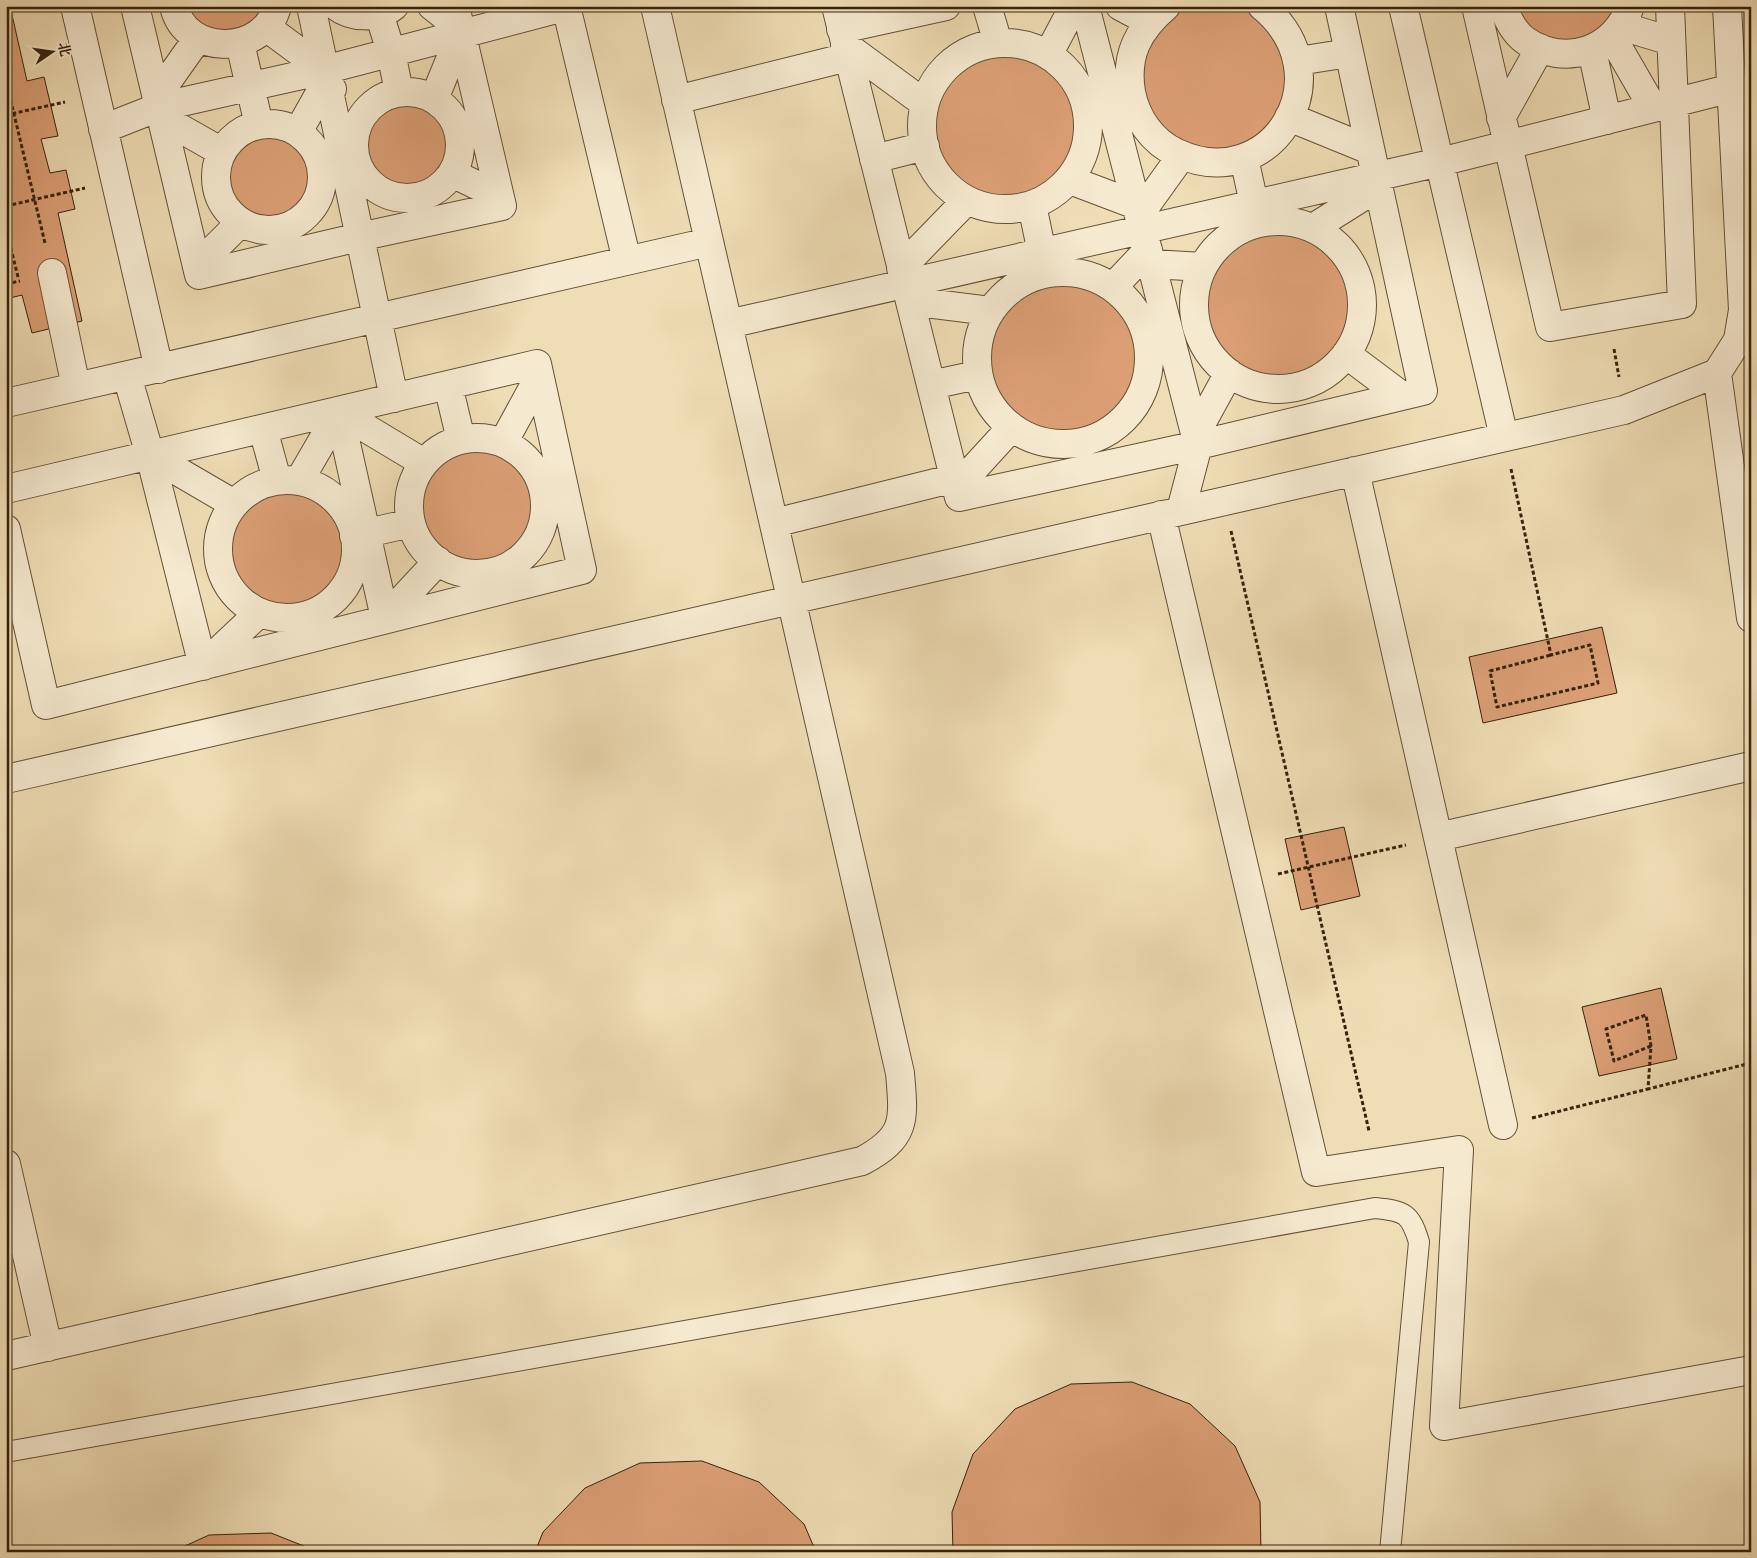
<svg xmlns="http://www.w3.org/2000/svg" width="1757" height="1558" viewBox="0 0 1757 1558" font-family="Vollkorn,'Noto Serif SC',serif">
<rect width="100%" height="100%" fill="#efddb5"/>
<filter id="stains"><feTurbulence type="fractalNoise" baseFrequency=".004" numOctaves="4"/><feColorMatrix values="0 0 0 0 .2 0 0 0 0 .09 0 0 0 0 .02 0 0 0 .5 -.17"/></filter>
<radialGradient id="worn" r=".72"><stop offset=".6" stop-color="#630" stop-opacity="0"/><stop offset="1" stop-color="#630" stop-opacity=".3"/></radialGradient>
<path fill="#dc9f75" stroke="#36220c" d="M6,6H10L27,81L44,77L58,136L41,139L50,173L66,170L75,209L58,213L82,321L32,333L22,295L6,299Z
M178,6H270L262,22L216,39Z
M1180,6H1250L1290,57L1281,116L1260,137L1232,150L1202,151L1174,140L1152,119L1140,92L1139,61L1170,11Z
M1512,6H1626L1599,39L1541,41Z
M929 125a76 76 0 1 1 152 0a76 76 0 1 1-152 0Z
M358 145a49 49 0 1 1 98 0a49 49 0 1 1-98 0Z
M220 176a49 49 0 1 1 98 0a49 49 0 1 1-98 0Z
M1202 303a77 77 0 1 1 154 0a77 77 0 1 1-154 0Z
M986 358a77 77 0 1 1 154 0a77 77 0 1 1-154 0Z
M415 506a62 62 0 1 1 124 0a62 62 0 1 1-124 0Z
M225 548a62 62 0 1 1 124 0a62 62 0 1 1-124 0Z
M1602,627L1617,693L1483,723L1469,657Z
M1344,827L1360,896L1301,910L1285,839Z
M1661,988L1677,1059L1599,1076L1582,1007Z
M1132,1382L1190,1404L1235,1446L1260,1502L1261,1552H953L952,1512L973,1454L1015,1409L1071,1384Z
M702,1461L759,1482L804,1524L816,1552H535L543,1532L585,1488L640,1463Z
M271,1533L319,1552H172L209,1535Z"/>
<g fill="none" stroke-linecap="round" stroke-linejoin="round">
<g stroke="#645136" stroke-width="22">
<path id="lane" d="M6,1452L1375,1208C1405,1211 1410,1213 1419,1242L1390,1552"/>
</g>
<g stroke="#645136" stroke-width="30">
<path id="street" d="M75,6L159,369
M135,6L199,275L359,237L502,206L455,6
M174,6C185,57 265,56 277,6
M311,6L394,398
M336,6C351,18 378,19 394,6
M432,6L460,28
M566,6L627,261
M836,6L959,497L1198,445L1423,391L1339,6
M987,6L998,43
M1085,6L1198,445L1181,510
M1120,6L1148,21
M1166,6C1138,30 1125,55 1131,92C1136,118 1152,142 1177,153C1271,197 1347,76 1262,6
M1403,6L1504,437
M1476,6L1550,327L1682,304L1670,6
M1502,6C1508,19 1514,33 1526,41C1565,68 1616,50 1630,6
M379,13L391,52L399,92
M1621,26L1671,41
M266,27L324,70
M841,29L946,6
M1612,37L1653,108
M922 126a83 83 0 1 1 166 0a83 83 0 1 1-166 0Z
M240,43L259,125
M845,45L924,103
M1592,50L1607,120
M1048,55L1074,6
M1298,61L1349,53
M354 145a53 53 0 1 1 106 0a53 53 0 1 1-106 0Z
M157,96L198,38
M434,99L461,33
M676,100L848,57
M1289,117L1370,150
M162,118L222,152
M1501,118L1540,48
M216 177a53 53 0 1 1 106 0a53 53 0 1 1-106 0Z
M103,129L159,107L324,70L568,6
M298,132L326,82L332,89
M1244,158L1258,222
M874,159L925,146
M452,173L499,196
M1070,180L1136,205
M1032,205L1046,272
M1139,215L1182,155
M1194 305a84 84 0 1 1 168 0a84 84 0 1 1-168 0Z
M1313,228L1378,187
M1152,264L1203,267
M197,266L241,222
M901,268L966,201
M977 358a86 86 0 1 1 172 0a86 86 0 1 1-172 0Z
M52,273L76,387
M1113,287L1148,250
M910,301L990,311
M728,324L1440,162L1732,88
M1346,354L1402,396
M1717,373L1751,618
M127,376L150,455L203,666
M448,385L461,440
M931,385L977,375
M6,403L709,242
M339,412L385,618
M339,412L424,463
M263,429L277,480
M1195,435L1229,373
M409 506a68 68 0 1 1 136 0a68 68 0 1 1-136 0Z
M503,443L539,377
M150,455L234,504
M1355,471L1503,1125
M218 549a69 69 0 1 1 138 0a69 69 0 1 1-138 0Z
M299,481L339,412
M957,487L1011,428
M6,489L537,364L582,570L46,705L6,529
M1161,515L1316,1172L1459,1150L1444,1426L1751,1370
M774,523L955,478
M354,536L411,523
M385,618L438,561
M206,663L259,613
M6,779L1624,410L1717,373L1738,340L1743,310L1727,6
M1438,837L1751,766
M6,1164L48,1347
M6,1356L862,1161C907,1137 904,1120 900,1073L655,6"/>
</g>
<path stroke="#36220c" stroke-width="3" stroke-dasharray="4 2.5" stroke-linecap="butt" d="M6,81L45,243
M6,115L65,102
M6,206L85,188
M6,229L18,277
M6,284L20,281
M1614,349L1619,377
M1511,469L1551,655L1590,645L1598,683L1497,707L1490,671L1551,655
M1231,531L1369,1131
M1278,874L1406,845
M1651,1046L1614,1061L1606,1029L1646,1015L1651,1046L1648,1089L1751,1063
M1532,1118L1648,1089"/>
<use href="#lane" stroke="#f5e9cf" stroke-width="20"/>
<use href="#street" stroke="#f5e9cf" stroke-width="28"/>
</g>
<rect width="1757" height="1558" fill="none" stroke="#efddb5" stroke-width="25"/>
<rect x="8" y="8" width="1742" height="1543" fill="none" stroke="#36220c" stroke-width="2.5"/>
<rect x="12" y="12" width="1732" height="1533" fill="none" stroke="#36220c"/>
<g transform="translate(52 52) rotate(77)" stroke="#f5e9cf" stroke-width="4" paint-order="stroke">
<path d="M0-4L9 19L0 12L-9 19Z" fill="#36220c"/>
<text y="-8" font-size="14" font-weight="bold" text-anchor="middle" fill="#36220c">北</text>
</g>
<rect width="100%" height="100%" filter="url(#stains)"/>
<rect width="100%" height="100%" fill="url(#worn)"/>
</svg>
